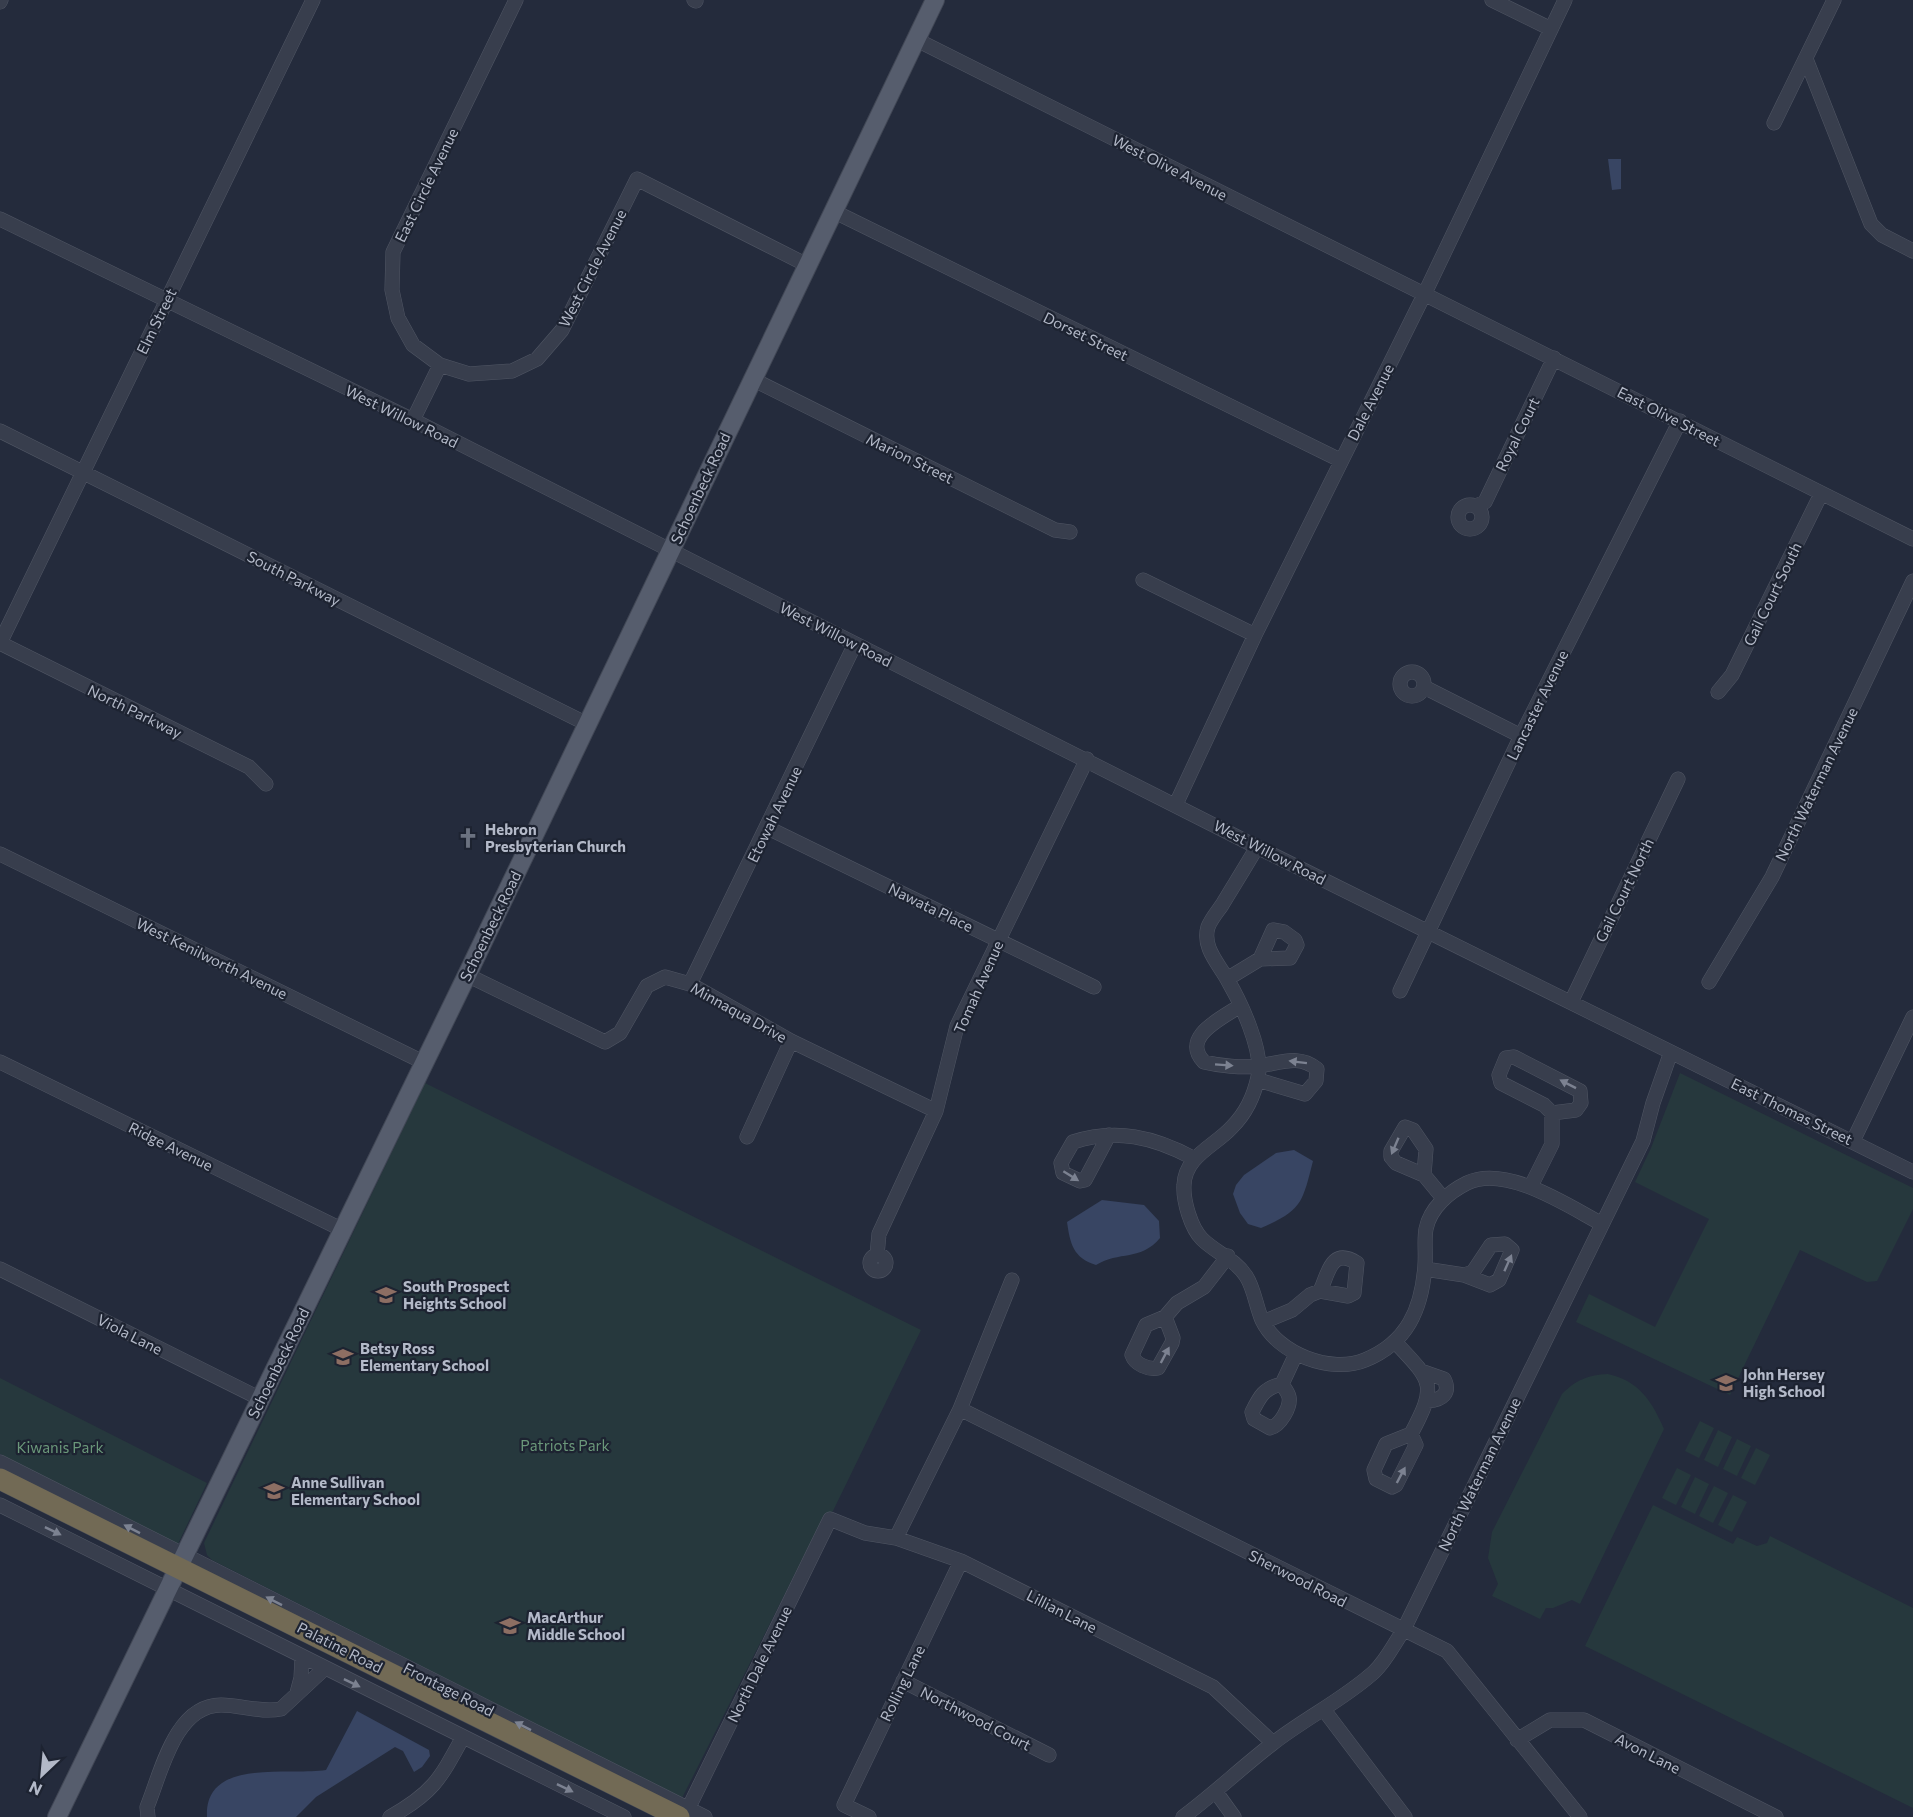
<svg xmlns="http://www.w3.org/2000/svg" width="1913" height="1817" viewBox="0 0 1913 1817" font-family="Commissioner,sans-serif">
<rect width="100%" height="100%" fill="#242b3c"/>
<path fill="#26383d" d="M1680,1073L1913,1188V1209L1877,1281L1867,1282L1800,1250L1730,1395L1576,1322L1589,1294L1655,1327L1709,1219L1635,1182L1651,1148Z
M425,1083L921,1330L833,1511L819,1526L682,1798L212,1560L207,1555L204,1543Z
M1608,1374C1639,1381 1652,1401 1664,1429L1580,1604L1572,1600L1553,1608H1546L1540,1619L1492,1596L1498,1584L1488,1558L1492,1532L1562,1394C1576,1380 1588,1375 1608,1374Z
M0,1378L207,1483L178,1544L0,1454Z
M1700,1421L1714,1428L1699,1458L1685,1451Z
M1718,1430L1732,1437L1718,1467L1704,1460Z
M1737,1439L1751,1446L1737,1476L1723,1469Z
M1756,1448L1770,1455L1755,1485L1741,1478Z
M1677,1468L1691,1475L1676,1505L1662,1498Z
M1695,1477L1709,1484L1695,1514L1681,1507Z
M1714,1486L1728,1493L1713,1523L1699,1516Z
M1733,1495L1747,1502L1732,1532L1718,1525Z
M1653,1505L1733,1544L1737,1537L1757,1546L1767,1543L1770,1536L1913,1608V1808L1585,1646Z"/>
<path fill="#384563" d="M1621,159V189L1612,190L1608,159Z
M1294,1150L1313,1161C1302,1204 1302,1210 1261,1228L1248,1224L1240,1213L1233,1194L1236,1185L1244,1175L1276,1153Z
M1102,1200L1144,1205L1159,1221L1160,1238C1141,1261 1119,1251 1096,1265C1073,1258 1070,1243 1067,1222Z
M357,1711L429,1750L430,1756L422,1767L414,1772L403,1751L395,1747L316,1797L296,1817H207C204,1757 289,1776 326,1770Z"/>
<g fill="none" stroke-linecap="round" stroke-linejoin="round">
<g stroke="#505664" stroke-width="15">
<path id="minor" d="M516,0L393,252L392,290L398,318L413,345L440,365L469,374L512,371L537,359L562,330L637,179L807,265
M694,0L696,1
M1492,0L1551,29
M0,2L1,0
M915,39L1913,539
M1806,59L1871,224L1882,235L1913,251
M1774,123L1834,0
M833,211L1340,460
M0,219L413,420L1257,847L1913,1172
M752,379L1055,530L1070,532
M413,420L440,365
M0,431L587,724
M1458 517a12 12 0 1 1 24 0a12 12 0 1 1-24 0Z
M1476,506L1485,502L1554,358
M1143,580L1255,635
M0,643L313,0
M0,643L249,767L266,784
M1400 684a12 12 0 1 1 24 0a12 12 0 1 1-24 0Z
M1424,687L1521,736
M1718,692L1732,675L1821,494
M1176,804L1255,635L1424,295L1565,0
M768,828L1094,987
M1257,847C1246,866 1234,885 1222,905C1218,911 1211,919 1208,927C1202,947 1218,963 1227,979C1240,1001 1264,1051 1258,1077C1254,1096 1246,1113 1232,1127C1215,1146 1185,1156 1184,1185C1183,1201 1191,1228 1202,1239C1216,1253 1235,1259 1246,1276C1254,1288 1256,1306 1262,1320C1278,1354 1331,1374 1365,1360C1407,1343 1422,1309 1425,1265C1426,1253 1424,1240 1426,1229C1430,1208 1449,1192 1467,1183C1506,1164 1568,1206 1602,1224
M0,854L425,1063
M467,975L605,1042L620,1033L647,986L665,977L690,984L791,1041L936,1111
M1227,979L1260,959L1290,958L1297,945L1295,940L1284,932L1273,930L1260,959
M1709,982L1772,877L1913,581
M690,984L855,644
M1400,991L1521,736L1680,421
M1571,1002L1678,779
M1240,1006C1222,1018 1180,1037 1204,1062C1220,1066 1242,1068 1259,1066C1281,1063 1299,1054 1317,1069L1316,1081L1305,1094L1258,1080
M0,1062L343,1230
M1109,1135L1085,1180L1080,1181L1063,1173L1061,1163L1073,1142C1116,1128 1154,1137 1193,1158
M747,1137L791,1041
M1853,1141L1913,1017
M1424,1175L1426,1149L1413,1130L1405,1127L1391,1151V1157L1396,1163L1424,1175L1443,1198
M1531,1186L1552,1144V1113L1544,1105L1501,1083L1499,1075L1506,1058L1514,1057L1580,1091L1581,1103L1576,1110L1552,1113
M877,1255L879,1234L936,1111L957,1026L1087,759
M870 1263a8 8 0 1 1 16 0a8 8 0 1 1-16 0Z
M0,1269L261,1399
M1425,1269L1464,1275L1490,1285L1499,1280L1512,1250L1505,1244L1491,1245L1473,1272L1464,1275
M1165,1317L1173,1338L1172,1343L1158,1368C1148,1370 1135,1364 1132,1355L1146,1325L1165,1317L1177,1303L1204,1287L1228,1256
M1263,1322L1292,1310L1310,1295L1320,1291L1348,1296L1354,1293L1357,1263C1330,1246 1328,1276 1320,1291
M1396,1343C1433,1382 1437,1385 1411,1434L1386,1444L1374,1470L1376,1479L1392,1487L1396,1485L1416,1445L1411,1434
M1424,1372L1444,1379C1451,1393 1442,1400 1428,1401
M1282,1384C1284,1388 1288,1392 1289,1397C1291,1407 1280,1426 1270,1428L1254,1419L1252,1412C1260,1396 1264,1388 1282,1384Z
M1282,1384L1296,1354
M960,1409L1447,1651L1580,1817
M0,1462L705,1817
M0,1505L624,1817
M896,1538L960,1409L1012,1280
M903,1681L1049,1755
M297,1693L301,1678L302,1658
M1324,1710L1405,1817
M1517,1740L1550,1720H1584L1776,1817
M1216,1792L1234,1817
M688,1809L830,1519L865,1533L896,1538L961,1561L1213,1687L1273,1743
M148,1817L147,1807C161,1773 175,1705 221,1705C241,1705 261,1713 281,1709L324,1669
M390,1817C433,1793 440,1779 463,1737
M869,1817L844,1805L961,1561
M1183,1817C1214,1794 1242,1767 1272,1744C1305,1718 1343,1700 1374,1672C1386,1661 1394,1644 1403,1631L1643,1141L1653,1103L1671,1052"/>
</g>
<g stroke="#414755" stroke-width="20">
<path id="major" d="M57,1817L467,975L935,0"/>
</g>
<g stroke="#404654" stroke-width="22">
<path id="highway" d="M0,1479L679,1817"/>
</g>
<use href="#minor" stroke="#383e4d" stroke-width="14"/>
<use href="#major" stroke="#565d6d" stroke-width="18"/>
<use href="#highway" stroke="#726a55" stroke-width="21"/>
</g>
<defs><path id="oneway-solid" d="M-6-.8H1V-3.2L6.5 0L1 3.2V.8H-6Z" transform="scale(1.5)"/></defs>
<g fill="#7c8291">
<use href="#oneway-solid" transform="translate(1298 1062) rotate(-173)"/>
<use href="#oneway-solid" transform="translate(1224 1065) rotate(4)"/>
<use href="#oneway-solid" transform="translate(1568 1084) rotate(-153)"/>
<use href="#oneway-solid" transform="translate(1395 1146) rotate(113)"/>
<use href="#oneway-solid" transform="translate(1071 1176) rotate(32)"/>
<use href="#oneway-solid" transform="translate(1508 1263) rotate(-66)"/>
<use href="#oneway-solid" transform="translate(1165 1355) rotate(-62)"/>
<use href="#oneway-solid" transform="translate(1401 1475) rotate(-62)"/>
<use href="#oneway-solid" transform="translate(132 1529) rotate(-153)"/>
<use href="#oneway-solid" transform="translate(53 1531) rotate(26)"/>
<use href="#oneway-solid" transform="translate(274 1601) rotate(-153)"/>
<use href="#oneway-solid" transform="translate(352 1683) rotate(26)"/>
<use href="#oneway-solid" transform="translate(523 1726) rotate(-153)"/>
<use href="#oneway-solid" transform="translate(565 1788) rotate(26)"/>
</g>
<defs>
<g id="church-bare" transform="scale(1.62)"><path d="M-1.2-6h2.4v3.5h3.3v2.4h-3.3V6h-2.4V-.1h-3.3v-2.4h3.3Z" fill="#6b7280" stroke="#1d2331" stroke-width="2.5" paint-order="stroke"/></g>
<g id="school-bare" transform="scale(1.62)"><path d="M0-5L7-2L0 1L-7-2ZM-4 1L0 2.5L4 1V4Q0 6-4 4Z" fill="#8d6e63" stroke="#1d2331" stroke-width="2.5" paint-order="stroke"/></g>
</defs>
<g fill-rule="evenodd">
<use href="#church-bare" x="468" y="838"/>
<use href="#school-bare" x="386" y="1295"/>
<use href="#school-bare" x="343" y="1357"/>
<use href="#school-bare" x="1726" y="1383"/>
<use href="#school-bare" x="274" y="1491"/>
<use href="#school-bare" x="510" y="1626"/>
</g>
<g text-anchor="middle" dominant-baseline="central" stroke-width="4.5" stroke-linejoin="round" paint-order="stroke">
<g font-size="15" fill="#b3b9c8" stroke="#1d2331">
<text transform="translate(1170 167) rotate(27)">West Olive Avenue</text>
<text transform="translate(426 185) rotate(-64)">East Circle Avenue</text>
<text transform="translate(592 268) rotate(-63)">West Circle Avenue</text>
<text transform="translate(156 321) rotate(-64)">Elm Street</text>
<text transform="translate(1086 336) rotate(26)">Dorset Street</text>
<text transform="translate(1370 402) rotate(-63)">Dale Avenue</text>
<text transform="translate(402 416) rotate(26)">West Willow Road</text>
<text transform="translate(1669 416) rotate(27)">East Olive Street</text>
<text transform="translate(1517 434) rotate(-64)">Royal Court</text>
<text transform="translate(910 458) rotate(26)">Marion Street</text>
<text transform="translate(700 488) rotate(-65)">Schoenbeck Road</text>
<text transform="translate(294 578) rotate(27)">South Parkway</text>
<text transform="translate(1772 594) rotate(-64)">Gail Court South</text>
<text transform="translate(836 634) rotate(27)">West Willow Road</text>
<text transform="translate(1537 705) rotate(-64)">Lancaster Avenue</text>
<text transform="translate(135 711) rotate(26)">North Parkway</text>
<text transform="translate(1816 784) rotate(-64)">North Waterman Avenue</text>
<text transform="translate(774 814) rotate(-64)">Etowah Avenue</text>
<text transform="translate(1270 852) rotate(27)">West Willow Road</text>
<text transform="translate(1624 890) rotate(-64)">Gail Court North</text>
<text transform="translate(931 907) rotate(26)">Nawata Place</text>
<text transform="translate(490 926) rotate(-64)">Schoenbeck Road</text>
<text transform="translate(212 958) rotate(26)">West Kenilworth Avenue</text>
<text transform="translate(978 987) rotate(-66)">Tomah Avenue</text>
<text transform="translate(739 1012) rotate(29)">Minnaqua Drive</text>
<text transform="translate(1792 1111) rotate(26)">East Thomas Street</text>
<text transform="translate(171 1146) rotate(26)">Ridge Avenue</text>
<text transform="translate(130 1334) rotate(27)">Viola Lane</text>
<text transform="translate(278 1363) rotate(-64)">Schoenbeck Road</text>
<text transform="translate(1479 1474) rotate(-64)">North Waterman Avenue</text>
<text transform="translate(1298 1578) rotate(27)">Sherwood Road</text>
<text transform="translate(1062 1611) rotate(27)">Lillian Lane</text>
<text transform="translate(340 1647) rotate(27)">Palatine Road</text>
<text transform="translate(759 1664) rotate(-64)">North Dale Avenue</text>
<text transform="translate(902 1683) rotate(-64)">Rolling Lane</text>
<text transform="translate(449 1689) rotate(27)">Frontage Road</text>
<text transform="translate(976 1718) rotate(27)">Northwood Court</text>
<text transform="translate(1648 1753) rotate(27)">Avon Lane</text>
</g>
<g font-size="15" font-weight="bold" fill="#b3b9c8" stroke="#1d2331" text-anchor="start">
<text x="485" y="829">Hebron<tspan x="485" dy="17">Presbyterian Church</tspan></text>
<text x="403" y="1286">South Prospect<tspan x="403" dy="17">Heights School</tspan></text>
<text x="360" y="1348">Betsy Ross<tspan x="360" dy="17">Elementary School</tspan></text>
<text x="1743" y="1374">John Hersey<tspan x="1743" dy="17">High School</tspan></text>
<text x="291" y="1482">Anne Sullivan<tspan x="291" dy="17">Elementary School</tspan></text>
<text x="527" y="1617">MacArthur<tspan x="527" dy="17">Middle School</tspan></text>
</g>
<g font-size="15" fill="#6b987a" stroke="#1d2331">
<text x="565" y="1445">Patriots Park</text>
<text x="60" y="1447">Kiwanis Park</text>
</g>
</g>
<g transform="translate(42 1775) rotate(206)" stroke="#1d2331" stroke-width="4.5" paint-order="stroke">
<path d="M0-4.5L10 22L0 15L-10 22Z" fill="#b3b9c8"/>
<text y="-9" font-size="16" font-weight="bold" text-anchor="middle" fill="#b3b9c8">N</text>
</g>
</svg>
